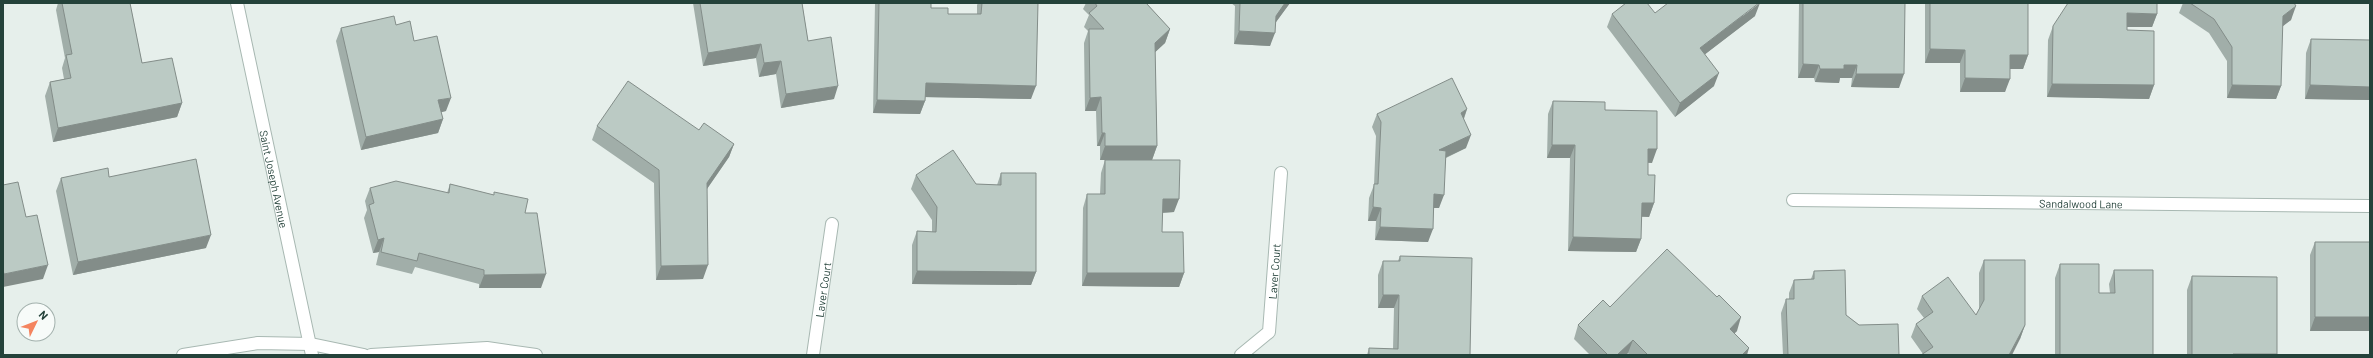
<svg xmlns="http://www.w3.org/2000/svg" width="2373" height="358" viewBox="0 0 2373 358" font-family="Barlow,sans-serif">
<rect width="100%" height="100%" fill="#e6efeb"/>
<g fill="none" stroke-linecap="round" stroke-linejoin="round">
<g stroke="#a8b8b2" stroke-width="14">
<g id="minor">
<path id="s1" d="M237,3L312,355"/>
<path id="s2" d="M1793,200L2370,206"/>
<path d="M183,355L258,343L311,344L364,355"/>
<path d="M371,355L487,348L536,355"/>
<path id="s3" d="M813,355L832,224"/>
<path id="s4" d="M1241,355L1269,332L1281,173"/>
</g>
</g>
<use href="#minor" stroke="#fff" stroke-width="12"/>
</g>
<path fill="#a1aea9" d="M58,3H130L142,63L182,103L177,117L53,142L45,96L50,82L64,79L62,68L65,58L56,10Z
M693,3H802L808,41L834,99L781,108L776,74L759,77L756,58L703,66Z
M875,3H931V8L948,14H977V5L978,3H1038L1031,99L925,97V101L920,114L873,113Z
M1086,3H1146L1170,29L1165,43L1155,52L1157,146L1152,160H1127L1174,212L1162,213V232L1184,273L1179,287L1082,286L1083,208L1087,194H1100L1101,173L1105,160H1100V146H1097L1096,111H1085L1084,43L1088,31L1084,27L1089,15L1083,9Z
M1231,3H1290L1275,23L1270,46L1234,44L1235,6Z
M1799,3H1905L1899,88L1851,87L1852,78H1840L1839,83L1815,82L1814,78H1798Z
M1925,3H2028V55L2023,69H2010L2005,92H1960V63H1925Z
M2183,3H2294L2291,20L2282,26L2281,86L2276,99L2227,98V61L2209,33L2179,13Z
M1612,14L1755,16L1705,54L1714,86L1675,117L1607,27Z
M2157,14L2152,27H2127V30L2154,85L2149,99L2047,97L2048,40L2053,26Z
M396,25L414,41L446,111L441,112L443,119L438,133L361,150L336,41L341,28Z
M2311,39L2370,40V100L2305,99L2306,53Z
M1553,101L1605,110L1652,163H1648V175L1654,203L1649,217H1641V239L1636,252L1568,251L1570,158H1547L1548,114Z
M1467,109L1464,119L1466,148L1446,158L1439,208H1434L1428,242L1375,240L1376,221H1368L1369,198L1374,185L1376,136L1372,127L1377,114Z
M597,126L699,130L734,144L729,157L707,189L703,279L656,280L654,183L592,140Z
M1001,173L1036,272L1031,285L912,284V245L917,231L932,232V220L911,189L916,175L976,184L997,185Z
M109,177L206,248L73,275L56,191L61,178Z
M450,184L525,213L541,288H479V284L415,267L412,274L376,265L379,252L373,253L364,218L367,210L365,201L370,188L447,193Z
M2315,242H2370V331H2310V255Z
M1400,256L1470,355H1367L1369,348L1393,349L1394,308H1378V275L1383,261H1398Z
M1984,260L2025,325L2020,339L1923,354L1911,337L1916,324L1924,318L1917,309L1922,296L1976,315L1979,309V273Z
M2060,264L2099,293H2110L2109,284L2114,270L2153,355H2055V278Z
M1814,271L1846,315L1899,355H1783L1781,313L1786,299H1789V293L1794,280L1811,279Z
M2192,276L2277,355H2187V290Z
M1610,307L1737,331L1734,333L1747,355H1629L1628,353L1626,355H1590L1574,339L1578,325Z"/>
<path fill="#838d89" d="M1285,3H1290L1271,29L1276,16Z
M1760,3L1755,16L1695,62L1700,48Z
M2296,6L2291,20L2278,30L2283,16Z
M2127,13L2157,14L2152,27H2122Z
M1170,29L1165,43L1150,57L1155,43Z
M1239,31L1275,33L1270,46L1234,44Z
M761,44L756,58L703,66L708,53Z
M1930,49L1965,50L1960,63H1925Z
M2010,55H2028L2023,69H2005Z
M781,61L776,74L759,77L764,63Z
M1803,64L1819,65L1814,78H1798Z
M1844,65H1857L1852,78H1840L1839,83L1815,82L1820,69Z
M1719,73L1714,86L1675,117L1680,103Z
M1856,74H1904L1899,88L1851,87Z
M1965,78L2010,79L2005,92H1960Z
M926,83L1036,86L1031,99L921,97Z
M2052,84L2154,85L2149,99L2047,97Z
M2232,85L2281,86L2276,99L2227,98Z
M2310,85L2370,87V100L2305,99Z
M838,86L834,99L781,108L786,94Z
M1101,97L1096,111H1085L1090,98Z
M451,98L446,111L434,114L438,100Z
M877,100L925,101L920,114L873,113Z
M182,103L177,117L53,142L58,128Z
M1467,109L1462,123L1461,113Z
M443,119L438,133L361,150L366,137Z
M1102,133H1105L1100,146H1097Z
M1471,135L1466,148L1434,163L1439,150Z
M734,144L729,157L702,196L707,183Z
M1552,145H1575L1570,158H1547Z
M1105,146H1157L1152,160H1100Z
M1648,149H1657L1652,163L1643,162Z
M1434,194L1444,195L1439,208H1430Z
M1163,199H1179L1174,212L1158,213Z
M1642,203H1654L1649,217L1637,216Z
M1373,207L1381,208L1376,221H1368Z
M1380,227L1433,229L1428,242L1375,240Z
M211,235L206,248L73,275L78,262Z
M1573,237L1641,239L1636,252L1568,251Z
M384,238L379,252L373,253L378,240Z
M48,265L43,279L3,287V276L4,274Z
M708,265L703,279L656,280L661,266Z
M917,271L1036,272L1031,285L912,284Z
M1087,273H1184L1179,287L1082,286Z
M546,274L541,288H479L484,275Z
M1383,295H1399L1394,308H1378Z
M1741,317L1737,331L1725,343L1730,329Z
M2315,317H2370V331H2310Z
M2025,325L2020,339L2012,355H2009Z
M1633,340L1628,353L1626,355H1617Z
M1749,348L1747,355H1742Z
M2233,354H2277V355H2233Z"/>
<path fill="#bbcac4" stroke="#838d89" d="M62,3H130L142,63L172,58L182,103L58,128L50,82L71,78L66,55L72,54Z
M700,3H802L808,41L831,37L838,86L786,94L781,61L764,63L761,44L708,53Z
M879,3H931V8H948V14H981L982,3H1038L1036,86L926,83L925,101L877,100Z
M1095,3H1146L1170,29L1155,43L1157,146H1105V133H1102L1101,97L1090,98L1089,29H1104L1089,13L1097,6Z
M1240,3H1285L1276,16L1275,33L1239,31Z
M1626,3H1647L1655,13L1668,3H1759L1700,48L1719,73L1680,103L1612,14Z
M1803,3H1905L1904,74H1856L1857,65H1844V69H1820L1819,65L1803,64Z
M1930,3H2028V55H2010V79L1965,78V50L1930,49Z
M2068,3H2157V14L2127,13V30L2154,31V85L2052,84L2053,26Z
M2190,3H2294L2296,6L2283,16L2281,86L2232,85V47L2214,19Z
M394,16L396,25L410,21L414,41L437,36L451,98L438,100L443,119L366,137L341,28Z
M2311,39L2370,40V87L2310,85Z
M1452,78L1467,109L1461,113L1471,135L1439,150L1446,151L1444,195L1434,194L1433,229L1380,227L1381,208L1373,207L1374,184H1378L1381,122L1377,114Z
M628,81L699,130L704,123L734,144L707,183L708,265L661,266L659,170L597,126Z
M1553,101L1605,102V110L1657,111V149H1648V175H1655L1654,203H1642L1641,239L1573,237L1575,145H1552Z
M953,150L976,184L1001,185V173H1036V272L917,271V231L936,232L937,207L916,175Z
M196,159L211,235L78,262L61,178L108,168L109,177Z
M1105,160H1180L1179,199H1163L1162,232H1183L1184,273H1087V194H1105Z
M396,181L449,193L450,184L494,195V192L528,199L525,213H537L546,274L484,275V270L419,253L417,261L381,252L384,238L378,240L369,205L374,203L370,188Z
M18,182L26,217L37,215L48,265L4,274L3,270V185Z
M2315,242H2370V317H2315Z
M1667,249L1717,297L1719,295L1741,317L1730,329L1749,348L1742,355H1648L1633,340L1617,355H1608L1578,325L1603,300L1610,307Z
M1400,256L1472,258L1470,355H1369V348L1398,349L1399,295H1383V261H1400Z
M1984,260H2025V325L2009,355H1921L1933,347L1916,324L1933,312L1922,296L1948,277L1976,315L1984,300Z
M2060,264H2099V293H2115L2114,270H2153V355H2060Z
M1845,270L1846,315L1859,325L1898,324L1899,355H1788L1786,299H1794V280L1814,279V271Z
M2192,276L2277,277V354H2233V355H2192Z"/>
<g text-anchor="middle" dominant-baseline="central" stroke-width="3" stroke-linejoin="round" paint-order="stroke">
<g font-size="11" fill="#24423a" stroke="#f7fbf9">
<text stroke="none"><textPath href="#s1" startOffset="180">Saint Joseph Avenue</textPath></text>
<text stroke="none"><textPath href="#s2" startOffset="288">Sandalwood Lane</textPath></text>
<text stroke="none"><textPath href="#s4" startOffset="97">Laver Court</textPath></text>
<text stroke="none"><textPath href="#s3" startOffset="66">Laver Court</textPath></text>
</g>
</g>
<rect width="2373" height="358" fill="none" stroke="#24423a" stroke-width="8"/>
<g transform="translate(36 322) rotate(47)"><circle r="19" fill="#f7fbf9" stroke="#a3b1ad"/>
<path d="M0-3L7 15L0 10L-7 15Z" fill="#f4845f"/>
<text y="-6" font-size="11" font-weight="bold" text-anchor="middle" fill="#24423a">N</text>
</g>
</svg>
